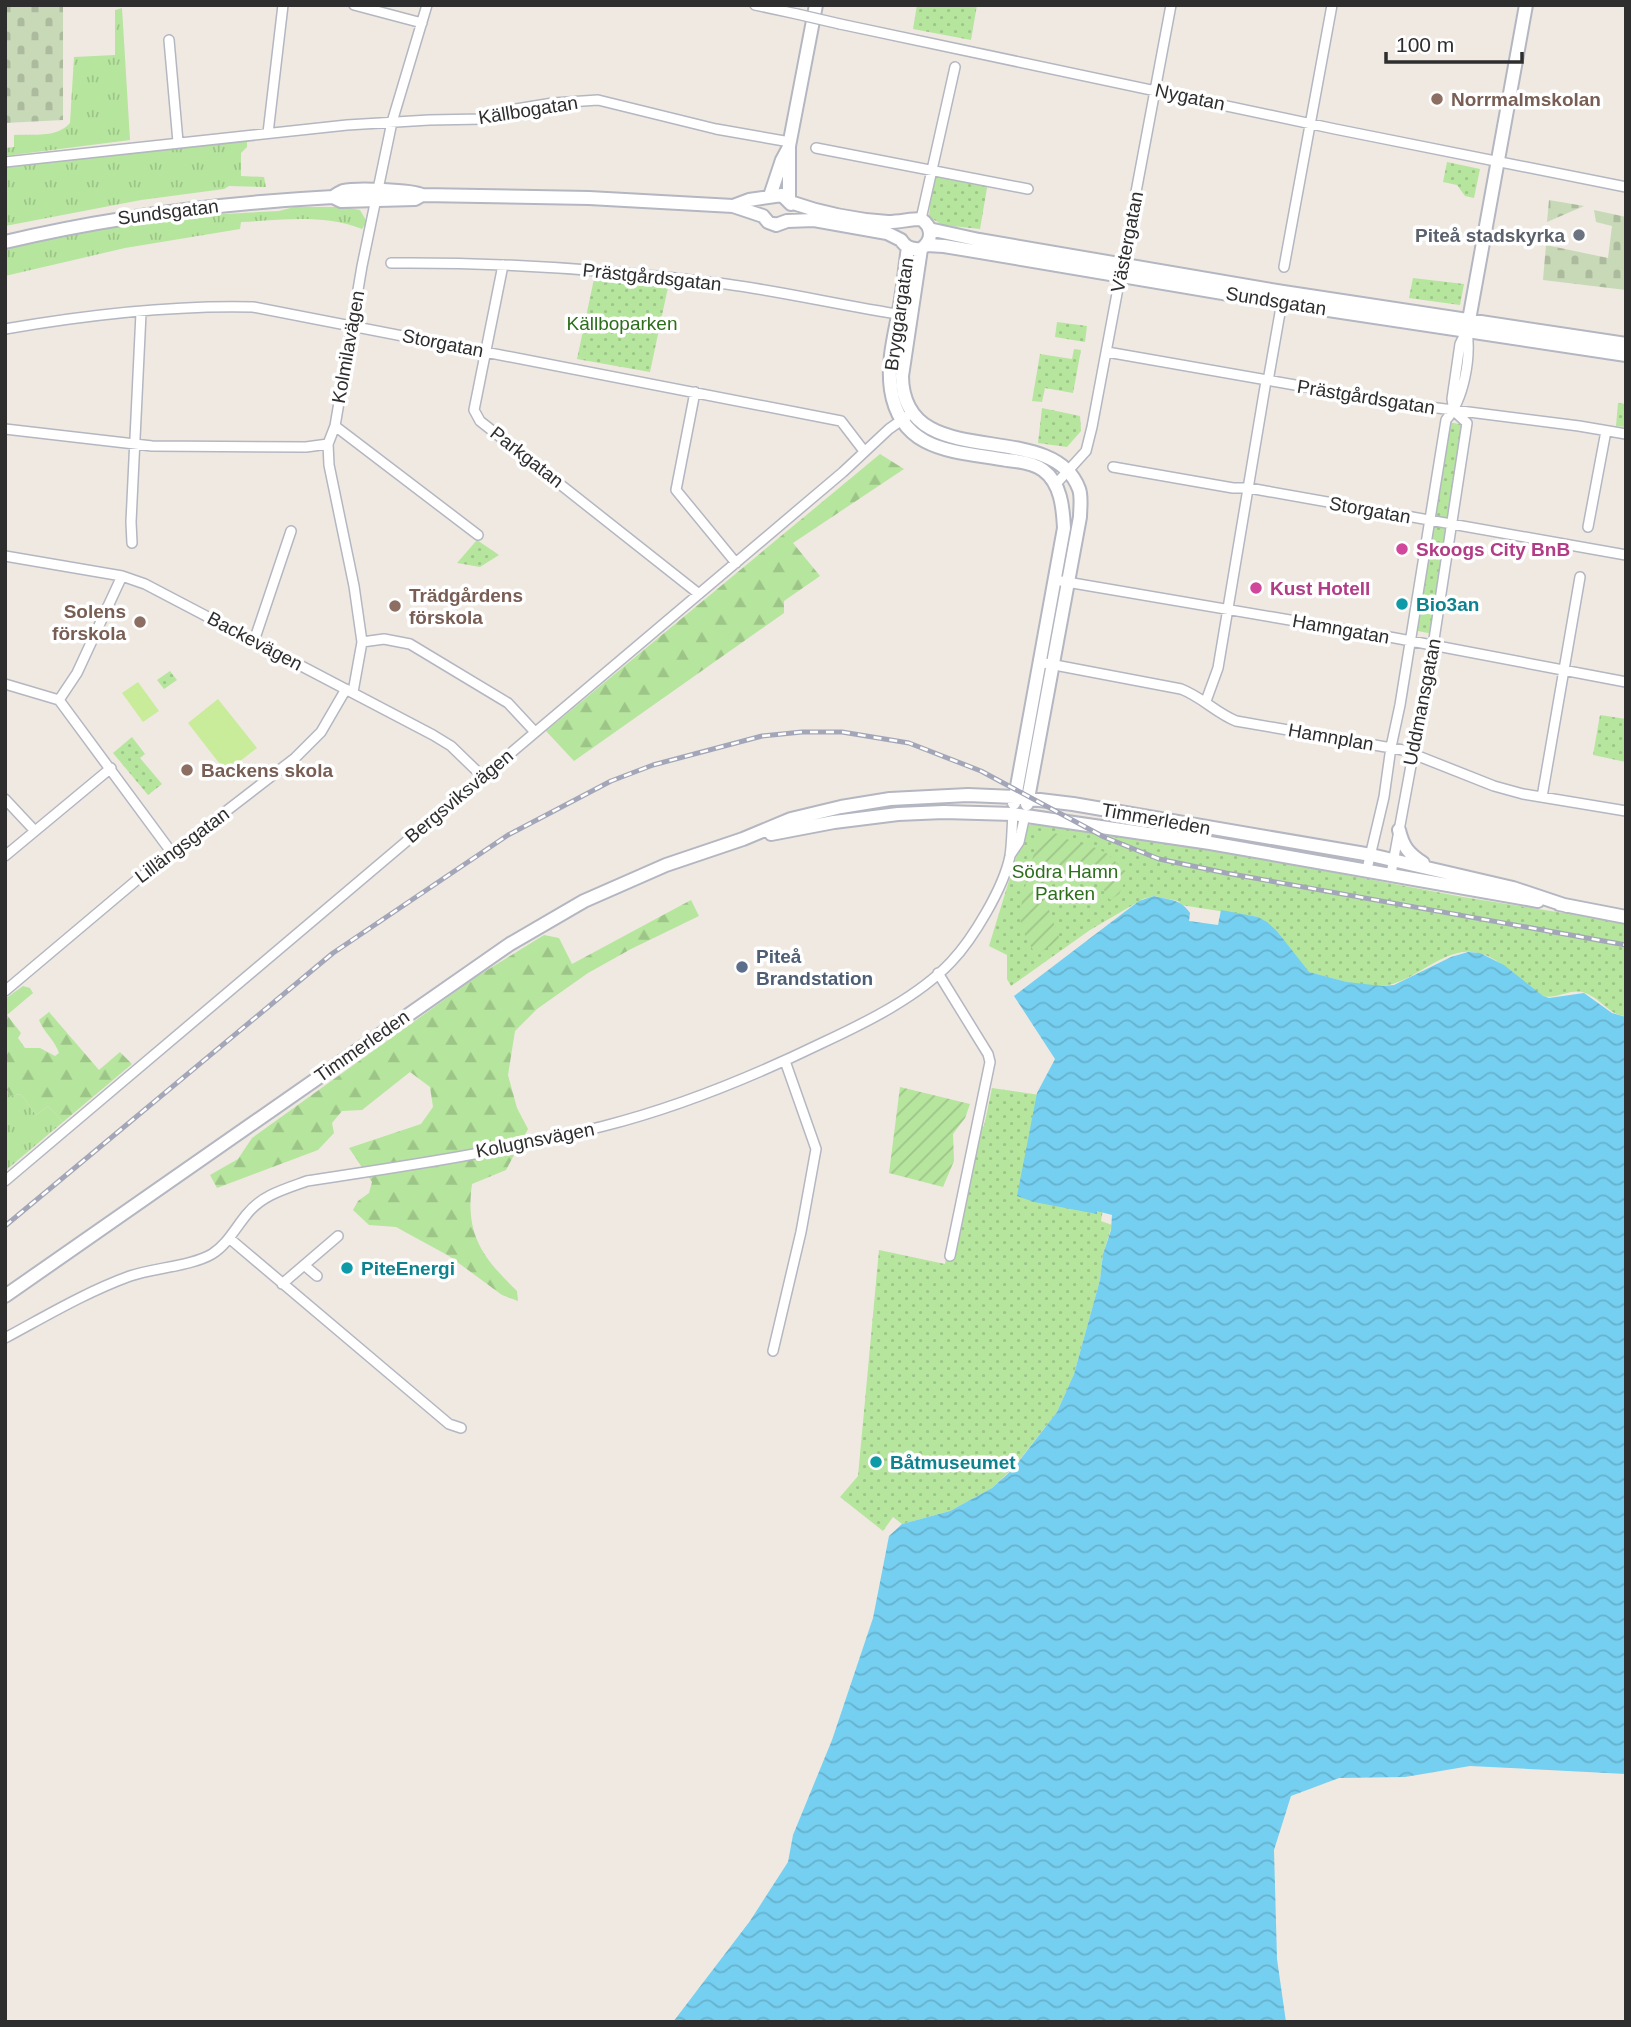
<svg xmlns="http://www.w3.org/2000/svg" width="1631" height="2027" viewBox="0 0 1631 2027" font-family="Helvetica,sans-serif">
<defs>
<pattern id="grass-tufts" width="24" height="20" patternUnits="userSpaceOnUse" patternTransform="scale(1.75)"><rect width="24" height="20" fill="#b6e59e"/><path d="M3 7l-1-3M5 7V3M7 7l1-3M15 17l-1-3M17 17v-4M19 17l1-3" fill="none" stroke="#9dc588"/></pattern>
<pattern id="forest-firs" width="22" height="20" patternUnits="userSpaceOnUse" patternTransform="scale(1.75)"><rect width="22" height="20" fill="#b6e59e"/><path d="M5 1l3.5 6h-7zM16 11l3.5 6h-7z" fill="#9dc588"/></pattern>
<pattern id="cemetery-stones" width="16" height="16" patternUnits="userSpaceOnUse" patternTransform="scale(1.75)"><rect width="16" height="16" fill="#c8d9b8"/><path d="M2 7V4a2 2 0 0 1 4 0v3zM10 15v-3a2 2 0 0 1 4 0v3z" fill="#acbb9e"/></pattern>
<pattern id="park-dots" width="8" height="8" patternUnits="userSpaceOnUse" patternTransform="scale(1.75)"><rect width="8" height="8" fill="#b6e59e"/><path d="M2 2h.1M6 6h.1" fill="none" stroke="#9dc588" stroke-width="1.8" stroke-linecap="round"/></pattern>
<pattern id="garden-furrows" width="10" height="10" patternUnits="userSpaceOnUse" patternTransform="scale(1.75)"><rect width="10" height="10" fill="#b6e59e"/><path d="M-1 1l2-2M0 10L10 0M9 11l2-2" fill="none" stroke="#9dc588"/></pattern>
<pattern id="water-waves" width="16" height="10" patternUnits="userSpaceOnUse" patternTransform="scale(1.75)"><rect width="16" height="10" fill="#75cff0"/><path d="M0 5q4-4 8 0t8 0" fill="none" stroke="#66b2ce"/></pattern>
</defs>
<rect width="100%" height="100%" fill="#efe9e1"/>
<path fill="url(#grass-tufts)" d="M122,8L130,140L5,156V148L14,147V135C33,134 57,138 70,123L74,57L115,55V10Z
M247,141V147L241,153V176L264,177L266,187L229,186L224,189L141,200L5,226V167Z
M294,207H344L360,210L367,222L362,229C323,214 282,220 241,222L240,229L125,248L5,276V249L73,233L169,217L279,211Z
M5,1086L10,1096L21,1094L36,1115L48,1106L63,1122L5,1171Z"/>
<path fill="url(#forest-firs)" d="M880,454L904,469L793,543L820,576L784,601V613L574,761L546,731Z
M691,900L699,916L631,949L588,973L537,1009L515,1031L508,1075L517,1108L528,1129L506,1170L472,1184C465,1234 482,1257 517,1291L518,1301L502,1295L449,1256L396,1227L369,1225L353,1210L358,1201L369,1193L372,1182L349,1148L421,1124L433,1107L430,1087L410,1072L362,1110L342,1111L332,1123L334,1133L318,1150L217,1188L210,1175L238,1159L252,1138L476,977L544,935L559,938L572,964Z
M23,986L30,988L33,993L7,1015L21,1033L18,1038L25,1048H40L55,1056L59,1053C55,1040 44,1033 39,1020L49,1012L99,1070L120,1052L132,1064L63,1122L48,1106L36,1115L21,1094L10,1096L5,1086V999Z"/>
<path fill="url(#cemetery-stones)" d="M5,5H63V120L5,123Z
M1549,200L1584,206L1547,222Z
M1594,210L1626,217V290L1543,280L1546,245L1608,258L1612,226L1596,222Z"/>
<path fill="url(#park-dots)" d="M917,5H977L971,40L913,29Z
M1447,162L1480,169L1474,198L1465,196L1457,185L1443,182Z
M937,175L988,182L980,229L943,225L929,217L931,191Z
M1413,278L1464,284L1460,305L1409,298Z
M594,279L668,287L650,372L577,359Z
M1057,322L1087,326L1085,342L1055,337Z
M1074,349L1081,350L1073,393L1045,388L1042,402L1032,401L1040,354L1072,359Z
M1618,403L1626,404V427L1616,426Z
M1042,408L1080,416L1081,431L1067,447L1038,443Z
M1448,422L1465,425L1433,634L1413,630Z
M477,540L499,555L480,567L457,563Z
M170,671L177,680L164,689L157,680Z
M1600,715L1626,719V762L1593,755Z
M132,737L145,754L140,758L162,784L148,795L113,753Z
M1041,824L1209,849L1463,897L1626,923V1016C1608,1015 1601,998 1585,993C1569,987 1554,1003 1538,994C1516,980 1500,954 1471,952C1442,949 1412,984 1382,986C1358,988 1332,977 1308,972L1277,931L1258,917L1181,905L1178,901L1154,896L1143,899L1090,930L1011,986L1007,979V955L989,946L1026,825Z
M992,1088L1040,1095L1103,1209L1101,1221L1112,1225L1103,1254L1100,1280L1074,1374L1057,1412L1013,1468L992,1488L950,1511L902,1524L893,1517L883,1531L840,1497L858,1476L879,1250L945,1264L973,1125L984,1126Z"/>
<path fill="url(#garden-furrows)" d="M1051,832L1061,835L1072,842L1096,848L1108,854L1128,875L1119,894L1110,900L1099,882L1079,867L1055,870C1036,892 1052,916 1060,940L1036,955C1029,943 1020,929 1020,915C1020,906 1034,848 1038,842C1041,837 1046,835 1051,832Z
M900,1087L970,1104L965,1118L953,1134L954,1161L943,1187L889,1173Z"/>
<path fill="#c9ec9a" d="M138,682L159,711L143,722L122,693Z
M218,699L257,748L226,772L188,723Z"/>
<path fill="url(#water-waves)" d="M1154,896C1169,900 1181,899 1190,913L1189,921L1218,925L1221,910L1258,917L1267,922L1277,931L1309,972L1347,982L1382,986L1394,985L1451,957L1468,952L1480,953L1504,965L1543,996L1549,998L1584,993L1612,1013L1626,1017V1774L1470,1766L1405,1777L1339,1778L1291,1796L1274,1850L1277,1959L1286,2022H673L750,1921L788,1862L793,1835L832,1740L873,1618L889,1536L902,1524L950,1511L992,1488L1013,1469L1057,1412L1074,1374L1100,1280L1103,1254L1111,1230L1112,1215L1097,1211V1214L1034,1202L1017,1196L1037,1093L1055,1059L1014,996L1139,901Z"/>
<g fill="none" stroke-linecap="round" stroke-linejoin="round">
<g stroke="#b4b7c1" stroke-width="12">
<path id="street" d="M354,5L422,23
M755,5L797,14
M840,24L1335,129L1626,187
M169,40L178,142
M268,133L283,5
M816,148L1028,189
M5,162L347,125L429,120L483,119L516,109L553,103L598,100L716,129L790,142
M921,219L955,67
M391,263C503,262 615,270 726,284C785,292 844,306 904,315
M503,265L474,410L480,421L699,594
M1284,267L1332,5
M5,329C86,315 171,305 253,307L841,421L864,451
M1107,352L1398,403L1579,426L1626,434
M1268,381L1281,307
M695,392L676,490L736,563
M335,426L478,535
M5,429L152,446L306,447L328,444
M1113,467L1233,488H1249L1626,555
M1055,485L1086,451L1092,427L1171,5
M1588,527L1606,431
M132,543L131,522L141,313
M5,556L122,576L145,584L433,735L451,746L482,776
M1055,580L1395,638L1626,682
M254,641L291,531
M362,642L384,639L410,644L508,703L535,732
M1039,662L1181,689C1202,697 1216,713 1236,721L1403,750L1494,786L1523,794L1626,811
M5,684L59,700L172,853
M353,692L362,642L354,586L329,465L328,444L335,426L362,266L392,122L427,5
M59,700L77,673L122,576
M1206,701L1218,668L1266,381
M1542,797L1580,577
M5,799L35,831
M1011,854L1019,842L1025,815
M5,856L111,768
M1367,869L1384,797L1391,747L1400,705L1446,420C1464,399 1471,358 1467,331
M1391,874L1433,646L1467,423L1454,411L1452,399L1460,344L1468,328
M938,973L988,1054L990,1062L950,1256
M5,991L138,879L295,758L321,732L346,689
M5,1181L843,472L889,429L913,412
M229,1238L449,1424L461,1428
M304,1265L317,1276
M282,1284L338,1236
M5,1338C46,1316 86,1292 130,1276C153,1268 192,1266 212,1254C227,1245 236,1227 247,1214C262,1195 285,1189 307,1181C406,1166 507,1151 604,1126C679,1107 752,1077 822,1043C865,1023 918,997 951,962C973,939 1004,887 1010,856C1012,842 1012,827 1013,814
M773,1351L801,1232L816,1149L785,1061"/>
</g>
<g stroke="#b4b7c1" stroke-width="16">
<path id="secondary" d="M770,196L782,160L789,147
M333,197L341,201L415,199L422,195
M789,199V146L816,5
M733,206L749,200L782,195L791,204
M929,229L979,240L1283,292L1626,344
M5,242C113,216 222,203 333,197C334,196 341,192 343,191C356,188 411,190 422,195L589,198L733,206L763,216L768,222L776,225L787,221L814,220L887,233L901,240C905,247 913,250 921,249C933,241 933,227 921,219C910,219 900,222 888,222C856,220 821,213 790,202
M926,245L944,246L1282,303L1626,355
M908,247C905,268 903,290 899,311C894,337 887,363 891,390C901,453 957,451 1007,460C1018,461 1035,464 1043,470C1061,483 1063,508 1064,528L1014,803
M921,249L902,376C903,477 1052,415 1079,489C1082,497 1080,509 1080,517L1027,804
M1469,320L1526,5
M1399,830C1403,847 1409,854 1423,863
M771,834L834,822L898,814L944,812L1013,814L1210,843L1538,901
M1559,904L1626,917
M5,1296L510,944L584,901L666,865L743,839L791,819L841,807L890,799L968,795L1015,797L1073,804L1371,855L1513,888L1567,906"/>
</g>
<use href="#street" stroke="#fff" stroke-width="9"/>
<use href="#secondary" stroke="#fff" stroke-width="12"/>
<g stroke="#a3a6b8" stroke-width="5">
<path id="rail" d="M5,1226L333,953L508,835L611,781L653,765L762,736L802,732H842L909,743L981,771L1104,837L1159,859L1226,873L1626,945"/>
</g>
<use href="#rail" stroke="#fff" stroke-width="2.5" stroke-dasharray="8" stroke-linecap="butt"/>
<g stroke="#b4b7c1" stroke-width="12" stroke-linecap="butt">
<path id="street-bridge" d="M797,14L840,24"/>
</g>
<use href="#street-bridge" stroke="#fff" stroke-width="9"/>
</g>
<g fill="#8d6e63" stroke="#fff" stroke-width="2.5">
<circle cx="1437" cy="99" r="7"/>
<circle cx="395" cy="606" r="7"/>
<circle cx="140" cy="622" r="7"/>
<circle cx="187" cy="770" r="7"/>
</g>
<circle fill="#6b7280" stroke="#fff" stroke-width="2.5" cx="1579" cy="235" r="7"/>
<g fill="#d1479c" stroke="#fff" stroke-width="2.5">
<circle cx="1402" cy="549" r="7"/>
<circle cx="1256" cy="588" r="7"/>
</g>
<g fill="#0f9aa8" stroke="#fff" stroke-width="2.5">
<circle cx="1402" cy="604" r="7"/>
<circle cx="347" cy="1268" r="7"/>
<circle cx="876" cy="1462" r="7"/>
</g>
<circle fill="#5c6f8a" stroke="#fff" stroke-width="2.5" cx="742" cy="967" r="7"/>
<g text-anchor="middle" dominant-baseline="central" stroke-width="7" stroke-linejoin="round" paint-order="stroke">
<g font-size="19" fill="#2e2e2e" stroke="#fff">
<text transform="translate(1190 97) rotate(12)">Nygatan</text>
<text transform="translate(528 110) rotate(-9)">Källbogatan</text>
<text transform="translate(168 212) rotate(-7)">Sundsgatan</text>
<text transform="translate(1127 242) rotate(-79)">Västergatan</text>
<text transform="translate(652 277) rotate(6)">Prästgårdsgatan</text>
<text transform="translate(1276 301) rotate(9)">Sundsgatan</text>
<text transform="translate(899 314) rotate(-82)">Bryggargatan</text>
<text transform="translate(443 343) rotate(11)">Storgatan</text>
<text transform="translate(348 347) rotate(-80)">Kolmilavägen</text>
<text transform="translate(1366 397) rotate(9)">Prästgårdsgatan</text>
<text transform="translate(527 457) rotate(38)">Parkgatan</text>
<text transform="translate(1370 510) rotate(10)">Storgatan</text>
<text transform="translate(1341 629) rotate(10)">Hamngatan</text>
<text transform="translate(255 641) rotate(28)">Backevägen</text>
<text transform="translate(1422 702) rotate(-79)">Uddmansgatan</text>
<text transform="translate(1331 737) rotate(10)">Hamnplan</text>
<text transform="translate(459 796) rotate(-40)">Bergsviksvägen</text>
<text transform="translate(1156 819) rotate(10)">Timmerleden</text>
<text transform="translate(182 845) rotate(-37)">Lillängsgatan</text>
<text transform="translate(362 1046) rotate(-35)">Timmerleden</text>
<text transform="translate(535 1140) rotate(-11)">Kolugnsvägen</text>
</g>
<g font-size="19" font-weight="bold" fill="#785e54" stroke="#fff" text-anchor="start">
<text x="1451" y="99">Norrmalmskolan</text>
<text x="409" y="595">Trädgårdens<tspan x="409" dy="22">förskola</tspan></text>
<text x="126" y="611" text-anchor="end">Solens<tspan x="126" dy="22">förskola</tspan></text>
<text x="201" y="770">Backens skola</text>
</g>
<g font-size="19" font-weight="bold" fill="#5b616d" stroke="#fff" text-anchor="end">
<text x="1565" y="235">Piteå stadskyrka</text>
</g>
<g font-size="19" fill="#2c6e1b" stroke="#fff">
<text x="622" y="323">Källboparken</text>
<text x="1065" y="871">Södra Hamn<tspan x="1065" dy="22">Parken</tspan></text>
</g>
<g font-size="19" font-weight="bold" fill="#b23c85" stroke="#fff" text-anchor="start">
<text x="1416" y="549">Skoogs City BnB</text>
<text x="1270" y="588">Kust Hotell</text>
</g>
<g font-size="19" font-weight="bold" fill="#0d838f" stroke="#fff" text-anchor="start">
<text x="1416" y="604">Bio3an</text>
<text x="361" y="1268">PiteEnergi</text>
<text x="890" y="1462">Båtmuseumet</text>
</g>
<g font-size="19" font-weight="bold" fill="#4e5e75" stroke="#fff" text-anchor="start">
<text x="756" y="956">Piteå<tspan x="756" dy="22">Brandstation</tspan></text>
</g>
</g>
<rect width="1631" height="2027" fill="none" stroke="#2e2e2e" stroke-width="14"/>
<path d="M1386 52v10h136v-10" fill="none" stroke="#2e2e2e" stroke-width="3.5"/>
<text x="1396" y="52" font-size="21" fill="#2e2e2e" stroke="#ffffff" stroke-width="5" paint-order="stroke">100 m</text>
</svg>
